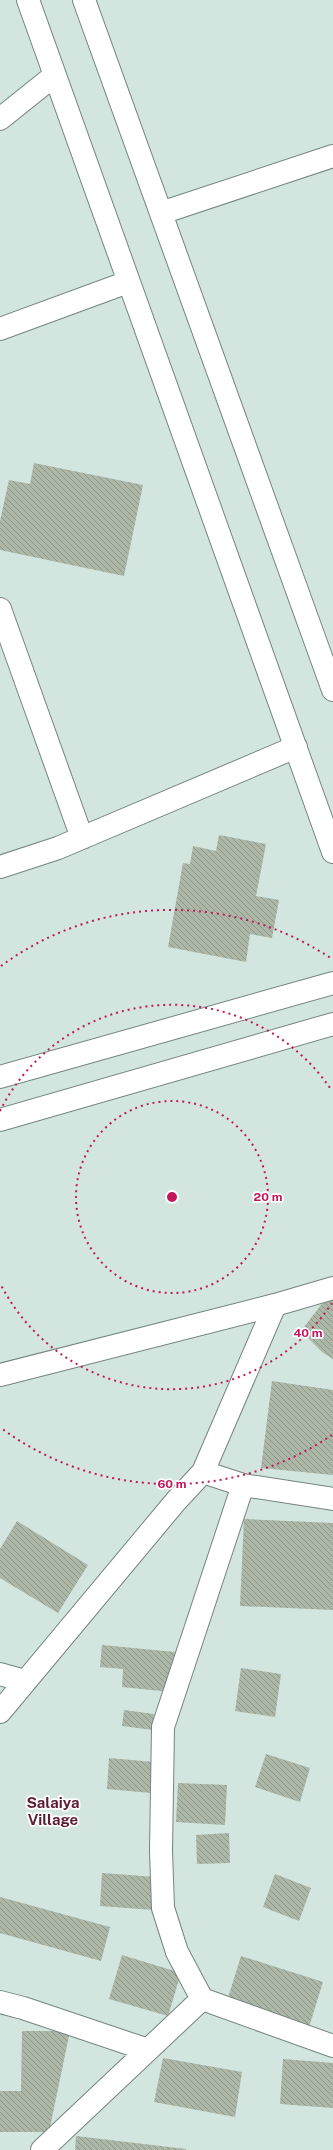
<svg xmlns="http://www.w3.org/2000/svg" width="333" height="2150" viewBox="0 0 333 2150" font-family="'Public Sans',sans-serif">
<defs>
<pattern id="building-back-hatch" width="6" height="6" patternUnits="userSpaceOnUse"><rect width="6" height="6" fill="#acb7a8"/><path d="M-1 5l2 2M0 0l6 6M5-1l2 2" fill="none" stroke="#8c9689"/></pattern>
</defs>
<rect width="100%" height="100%" fill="#d2e5de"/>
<path fill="url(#building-back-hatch)" d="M34,463L143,485L124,576L0,550V521L9,480L30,484Z
M219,835L266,844L256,896L279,900L272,938L250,934L246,962L168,947L183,863L190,864L193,846L216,851Z
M327,1297L333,1299V1359L322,1352L301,1331Z
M272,1381L333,1390V1475L261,1468Z
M244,1519L333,1523V1610L240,1606Z
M17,1521L88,1565L58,1613L0,1578V1549Z
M102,1645L175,1652L171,1692L122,1687L123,1669L100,1667Z
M241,1668L281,1674L275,1717L235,1711Z
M124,1710L154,1714L153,1730L122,1726Z
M266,1754L310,1768L300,1802L255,1787Z
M109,1758L154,1762L151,1793L107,1789Z
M178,1783L227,1785L225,1825L176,1822Z
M229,1833L230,1863L197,1864L196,1835Z
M102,1873L156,1877L154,1910L100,1906Z
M275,1874L311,1888L299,1921L263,1907Z
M0,1897L110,1927L101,1961L0,1933Z
M122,1955L181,1973L168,2016L109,1999Z
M241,1956L323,1982L309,2027L227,2001Z
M22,2031H70L49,2132H0V2091H21Z
M163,2058L242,2072L235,2117L154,2102Z
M283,2059L333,2063V2108L280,2104Z
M76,2136L186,2149V2150H75Z"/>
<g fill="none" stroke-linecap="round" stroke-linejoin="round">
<g stroke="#73857f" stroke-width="24">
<path id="minor" d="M28,0L333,852
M84,0L333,690
M0,119L55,75
M161,213L333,156
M0,329L128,282
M0,609L82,838
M0,867L58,848L296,747
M0,1077L333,983
M0,1120L333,1024
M0,1375L275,1305
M203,1472L243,1485L333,1499
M0,1674L25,1681
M0,1712L176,1501L203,1472L275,1305L333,1288
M202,1999L333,2046
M0,2002L23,2008L148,2050
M42,2150L202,1999L177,1952L163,1908L161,1851L163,1727L243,1485"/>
</g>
<use href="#minor" stroke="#fff" stroke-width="22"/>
</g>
<g fill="none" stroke="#c2185b" stroke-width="2" stroke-dasharray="2 4">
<circle cx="172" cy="1197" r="96"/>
<path d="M332 1303A192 192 0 0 1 0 1283M0 1111A192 192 0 0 1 332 1091"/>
<path d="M332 1435A287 287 0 0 1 1 1428M1 966A287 287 0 0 1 332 959"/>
</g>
<g text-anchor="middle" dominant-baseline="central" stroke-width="3.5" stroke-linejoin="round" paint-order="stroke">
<g font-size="15" font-weight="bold" fill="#5d1b36" stroke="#fff">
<text x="53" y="1802">Salaiya<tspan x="53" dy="17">Village</tspan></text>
</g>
</g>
<circle cx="172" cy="1197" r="6" fill="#c2185b" stroke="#fff" stroke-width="2"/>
<g font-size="12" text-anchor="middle" font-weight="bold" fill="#c2185b" stroke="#fff" stroke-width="3.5" stroke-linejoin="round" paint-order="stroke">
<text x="268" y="1201">20 m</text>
<text x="308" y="1337">40 m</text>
<text x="172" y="1488">60 m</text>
</g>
</svg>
